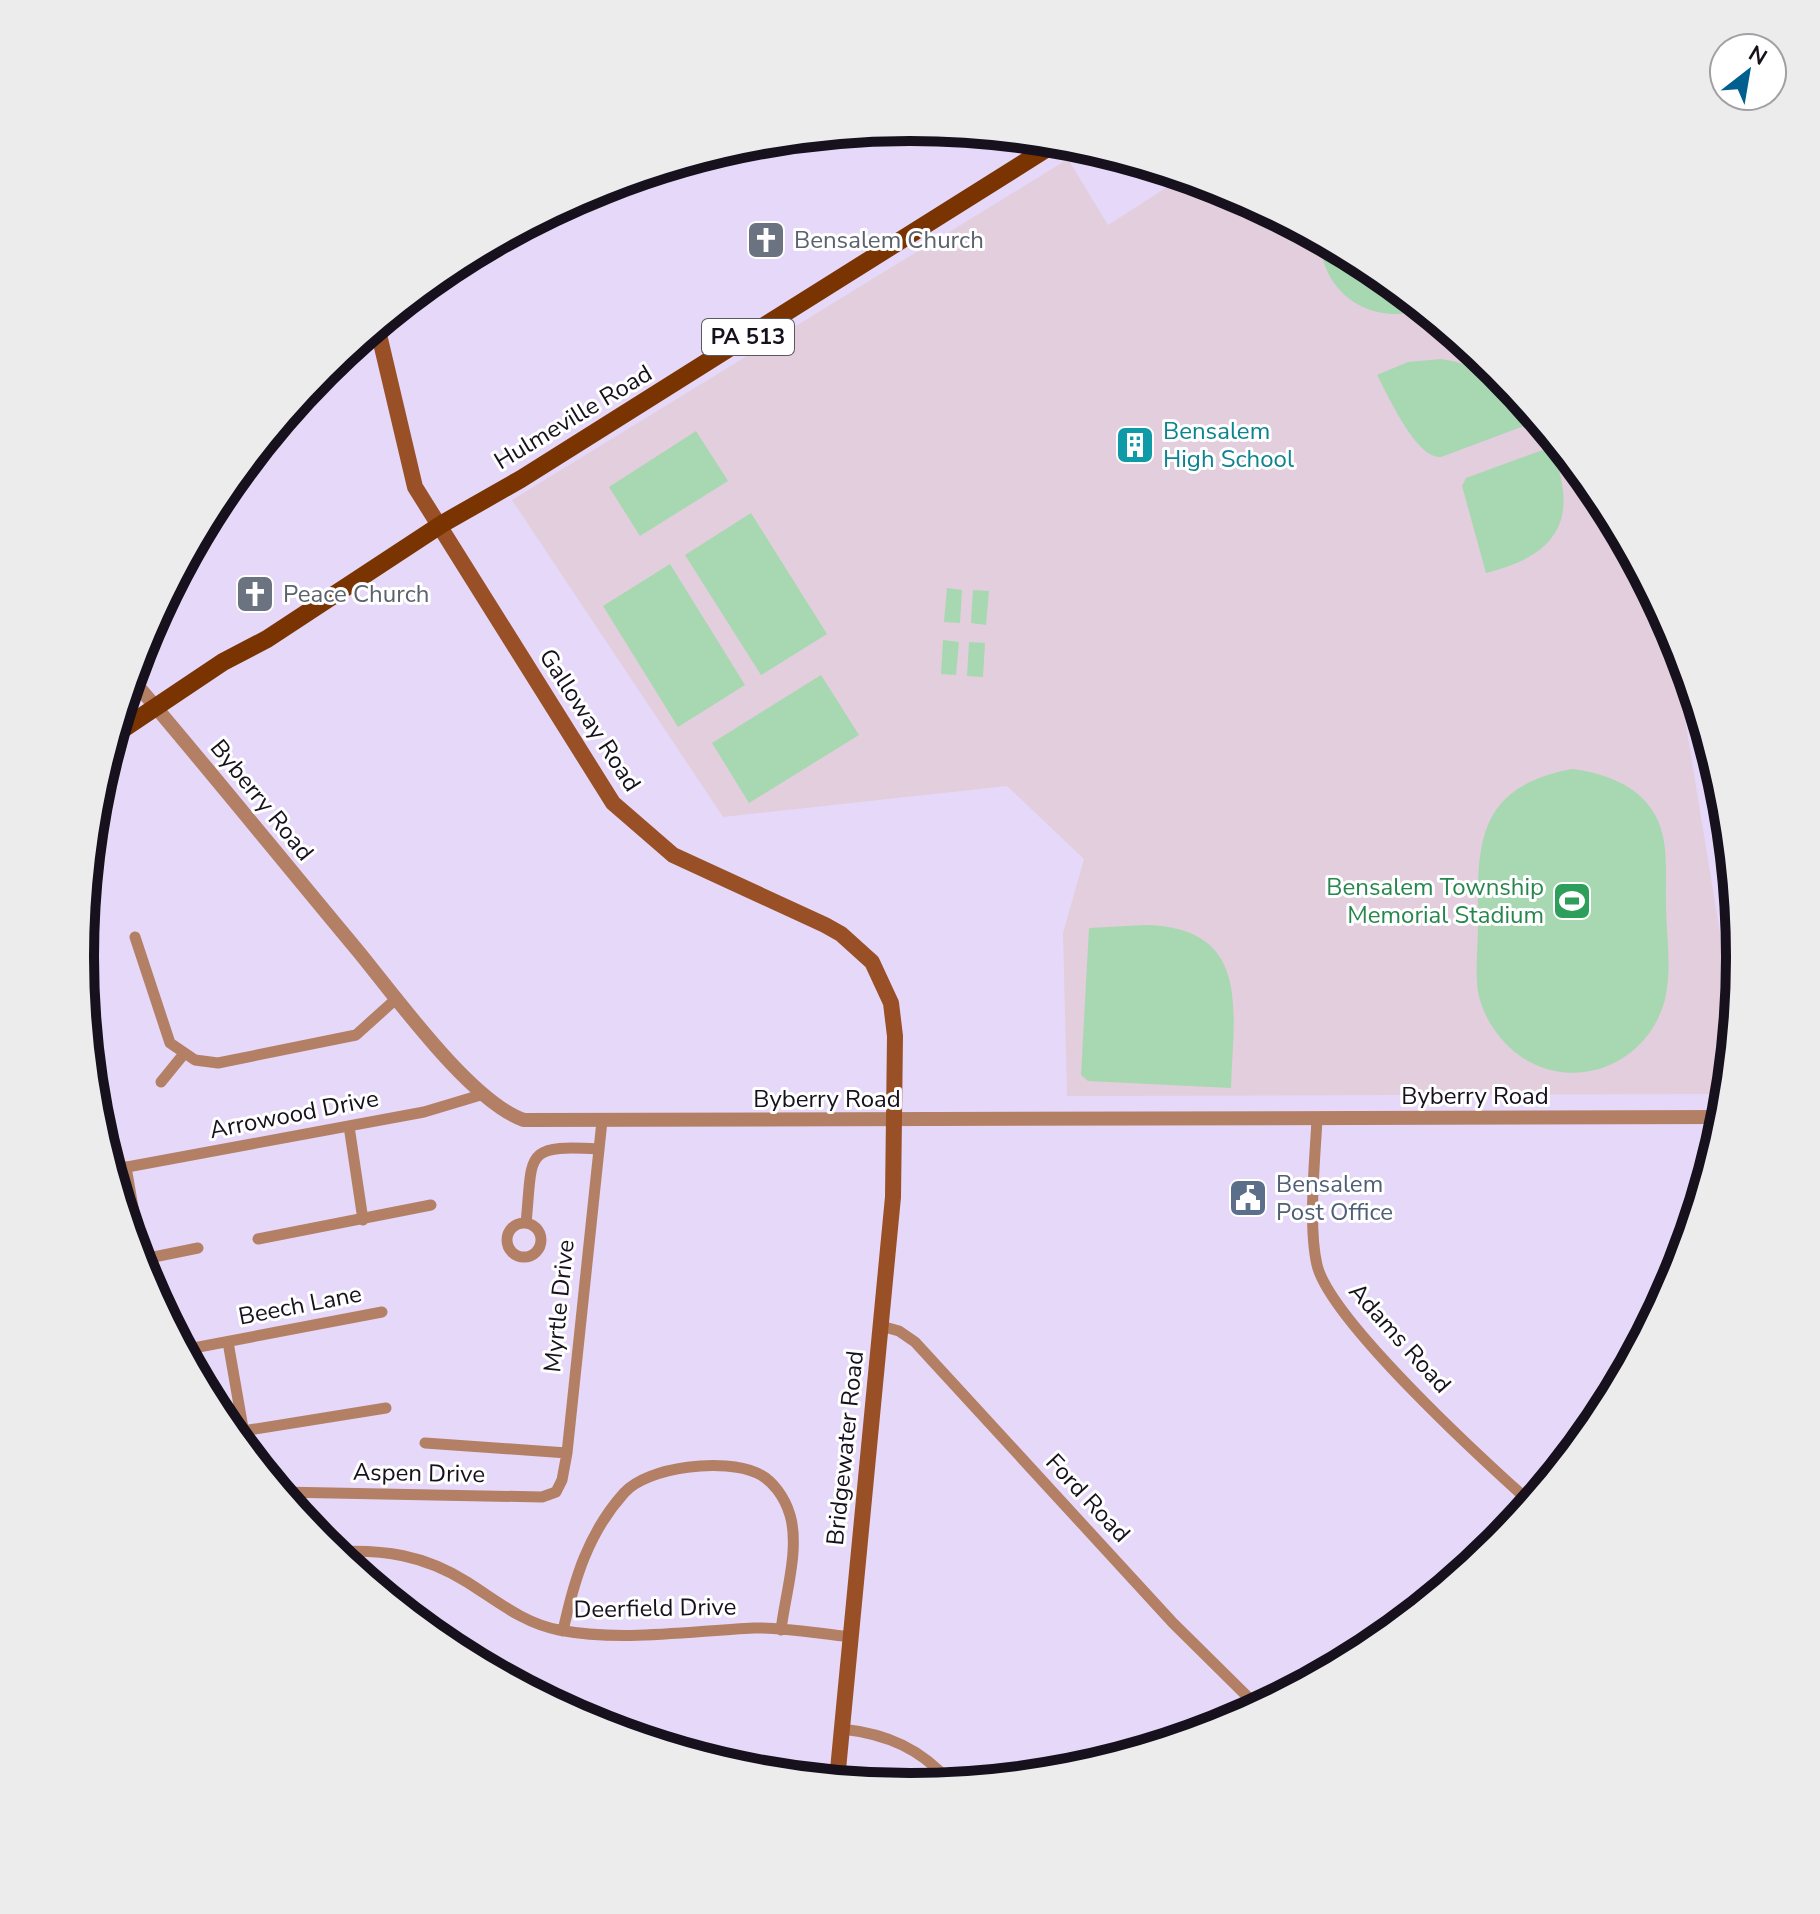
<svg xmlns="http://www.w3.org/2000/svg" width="1820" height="1914" viewBox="0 0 1820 1914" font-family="'Nunito Sans',sans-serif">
<rect width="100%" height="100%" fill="#e6d8f9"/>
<path fill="#e3cedd" d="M1068,159L1108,225L1183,177L1228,190L1371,267L1497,370L1600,496L1670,627L1734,1019L1726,1094L1067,1096L1063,933L1084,859L1007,786L723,817L512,500Z"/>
<path fill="#a7d8b1" d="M1320,240L1371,267L1423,309C1372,327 1322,294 1320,240Z
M1441,359C1482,365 1512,387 1529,424L1441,457C1416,459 1388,395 1377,375L1408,362Z
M696,431L728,481L640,536L609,487Z
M1551,447C1580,518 1559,555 1486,573L1462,486L1466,478Z
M751,513L827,634L761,675L685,555Z
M670,564L745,685L678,727L603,606Z
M947,588L962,590L960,623L944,622Z
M973,590L989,591L986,625L971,623Z
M943,640L959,642L956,675L941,674Z
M969,642L985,643L983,677L967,676Z
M821,675L859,735L749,803L712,743Z
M1572,769C1603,773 1637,784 1654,813C1670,839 1665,874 1666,903C1666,930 1671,961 1667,988C1662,1031 1627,1067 1584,1072C1533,1079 1488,1040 1478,992C1475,971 1478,946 1478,925C1477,844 1476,787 1572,769Z
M1146,925C1253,928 1233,1012 1231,1088L1088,1081L1081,1075L1089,928Z"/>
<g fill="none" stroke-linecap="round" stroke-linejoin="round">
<path stroke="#b38066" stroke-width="11" d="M135,937L170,1043L195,1060L218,1063L356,1035L397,998
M161,1082L183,1055
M1317,1119C1315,1160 1308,1226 1317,1265C1330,1320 1483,1460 1531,1503
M349,1126L363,1220
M126,1167L142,1259
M111,1170L424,1112L484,1094
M507 1240a17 17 0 1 1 34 0a17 17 0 1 1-34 0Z
M526,1223C533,1155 522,1144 598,1149
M258,1239L431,1205
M139,1260L198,1248
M881,1326L899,1331L915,1342L1173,1623L1258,1707
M228,1342L247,1451
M183,1350L382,1312
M243,1431L386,1408
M425,1443L567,1453
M281,1492L542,1497L556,1492L562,1480L567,1453L602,1121
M333,1552C384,1549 424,1555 467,1582C497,1601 523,1623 559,1630C622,1642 690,1631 754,1628C786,1627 819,1634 852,1637
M563,1631C574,1580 588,1533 624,1493C648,1466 725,1458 757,1473C773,1480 785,1498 790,1515C800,1549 785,1595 781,1630
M842,1729C888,1734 921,1749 951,1783"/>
<path stroke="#b38066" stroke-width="14" d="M131,678C208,768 282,860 358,951C395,996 471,1102 524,1120L1724,1117"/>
<path stroke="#995026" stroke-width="16" d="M377,326L415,487L613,803L673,855L825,925L841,934L872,962L891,1003L895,1036L893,1197L837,1780"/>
<path stroke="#7a3402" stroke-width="18" d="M114,735L223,662L267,639L442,524L521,479L1057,142"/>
</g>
<defs>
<g id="church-square" transform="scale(2)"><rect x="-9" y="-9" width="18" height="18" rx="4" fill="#6b7280" stroke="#fff"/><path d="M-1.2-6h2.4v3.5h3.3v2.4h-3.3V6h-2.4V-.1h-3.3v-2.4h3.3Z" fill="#fff"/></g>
<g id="building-square" transform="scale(2)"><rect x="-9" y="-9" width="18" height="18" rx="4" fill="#0f9aa8" stroke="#fff"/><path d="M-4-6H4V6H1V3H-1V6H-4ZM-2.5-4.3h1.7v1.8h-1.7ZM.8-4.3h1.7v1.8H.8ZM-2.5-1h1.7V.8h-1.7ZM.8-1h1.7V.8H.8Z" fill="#fff"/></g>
<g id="stadium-square" transform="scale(2)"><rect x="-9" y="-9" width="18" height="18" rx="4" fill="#2e9e5b" stroke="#fff"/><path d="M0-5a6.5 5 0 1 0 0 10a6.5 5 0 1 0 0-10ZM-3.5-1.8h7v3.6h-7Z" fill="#fff"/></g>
<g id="civic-square" transform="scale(2)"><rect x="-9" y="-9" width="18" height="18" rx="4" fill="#5c6f8a" stroke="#fff"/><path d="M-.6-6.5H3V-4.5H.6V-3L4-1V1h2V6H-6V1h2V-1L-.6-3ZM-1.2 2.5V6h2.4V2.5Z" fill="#fff"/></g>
</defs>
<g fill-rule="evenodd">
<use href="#church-square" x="766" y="240"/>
<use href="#building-square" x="1135" y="445"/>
<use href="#church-square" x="255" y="594"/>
<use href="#stadium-square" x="1572" y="901"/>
<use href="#civic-square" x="1248" y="1198"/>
</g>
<g text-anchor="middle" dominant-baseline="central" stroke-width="6" stroke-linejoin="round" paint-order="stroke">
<rect fill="#fff" stroke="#5c5860" stroke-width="2" x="702" y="319" width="92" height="36" rx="6"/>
<g font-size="22" font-weight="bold" fill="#16111c">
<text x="748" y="337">PA 513</text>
</g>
<g font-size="24" fill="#5b616d" stroke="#fff" text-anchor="start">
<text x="794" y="240">Bensalem Church</text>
<text x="283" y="594">Peace Church</text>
</g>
<g font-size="24" fill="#16111c" stroke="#fff">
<text transform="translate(573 417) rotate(-31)">Hulmeville Road</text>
<text transform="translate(590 720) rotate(57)">Galloway Road</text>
<text transform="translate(262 800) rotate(51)">Byberry Road</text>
<text x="1475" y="1096">Byberry Road</text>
<text x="827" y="1099">Byberry Road</text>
<text transform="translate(294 1114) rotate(-11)">Arrowood Drive</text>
<text transform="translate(300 1305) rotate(-11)">Beech Lane</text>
<text transform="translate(559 1306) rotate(-84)">Myrtle Drive</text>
<text transform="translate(1400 1338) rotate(48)">Adams Road</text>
<text transform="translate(845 1448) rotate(-84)">Bridgewater Road</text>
<text transform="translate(419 1473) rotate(1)">Aspen Drive</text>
<text transform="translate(1088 1498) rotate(47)">Ford Road</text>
<text transform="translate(655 1608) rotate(-1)">Deerfield Drive</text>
</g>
<g font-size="24" fill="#0d838f" stroke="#fff" text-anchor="start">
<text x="1163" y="431">Bensalem<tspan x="1163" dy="28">High School</tspan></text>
</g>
<g font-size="24" fill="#27864d" stroke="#fff" text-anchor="end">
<text x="1544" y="887">Bensalem Township<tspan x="1544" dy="28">Memorial Stadium</tspan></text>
</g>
<g font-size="24" fill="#4e5e75" stroke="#fff" text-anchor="start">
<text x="1276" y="1184">Bensalem<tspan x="1276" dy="28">Post Office</tspan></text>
</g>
</g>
<path d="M0 0H1820V1914H0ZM94 957a816 816 0 1 1 1632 0a816 816 0 1 1-1632 0Z" fill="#ececed" fill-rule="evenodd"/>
<path fill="none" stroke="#16111c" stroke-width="10" d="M94 957a816 816 0 1 1 1632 0a816 816 0 1 1-1632 0Z"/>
<g transform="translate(1748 72) rotate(31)"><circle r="38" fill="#ffffff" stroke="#a2a0a4" stroke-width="2"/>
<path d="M0-6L14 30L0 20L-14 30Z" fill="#005f8f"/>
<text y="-12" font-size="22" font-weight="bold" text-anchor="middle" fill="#16111c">N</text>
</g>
</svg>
